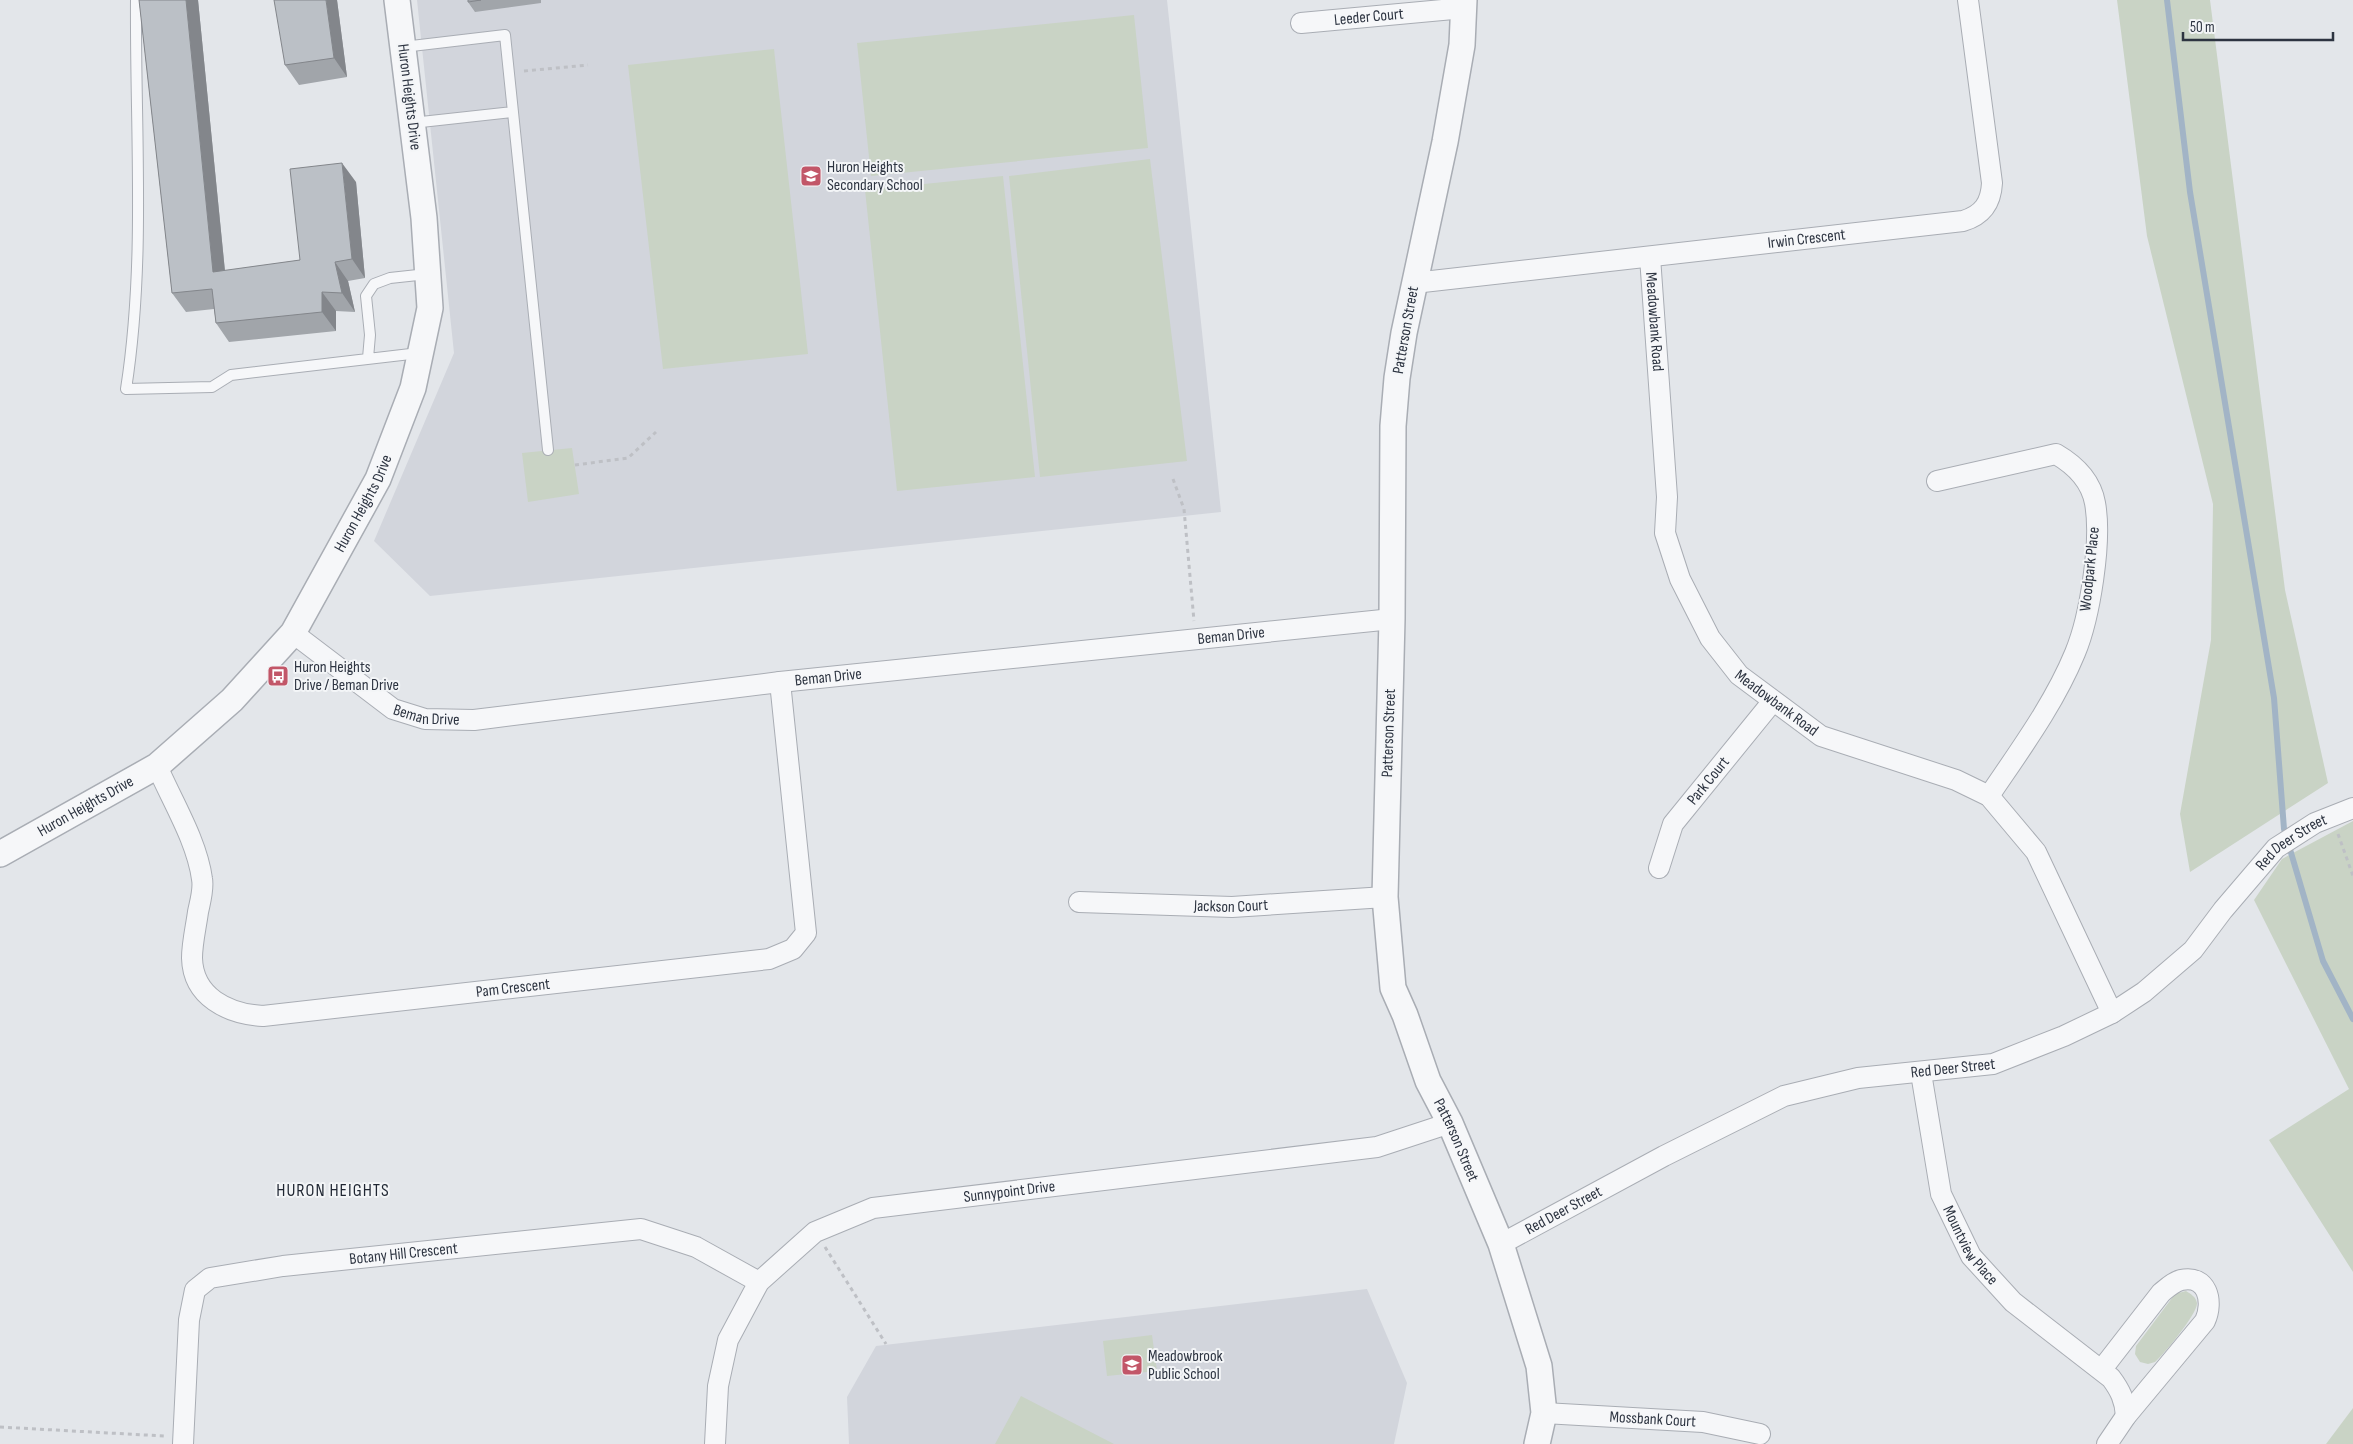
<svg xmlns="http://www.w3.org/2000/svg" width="2353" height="1444" viewBox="0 0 2353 1444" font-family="'Sofia Sans Condensed',sans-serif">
<rect width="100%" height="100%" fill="#e3e6ea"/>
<path fill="#d2d5dc" d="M417,0H1167L1221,512L430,596L374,541L454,353Z
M1367,1289L1407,1383L1394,1444H849L847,1397L876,1346Z"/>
<path fill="#c9d3c5" d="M2117,0H2210L2285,590L2328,783L2190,872L2180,814L2211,640L2213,504L2147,236Z
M1134,15L1148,148L871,176L857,43Z
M774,49L808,354L663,369L628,65Z
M1150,159L1187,461L1040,477L1009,176Z
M1003,176L1035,477L897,491L865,190Z
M572,448L579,494L528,502L522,453Z
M2353,821V1272L2269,1140L2349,1089L2254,900L2282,859Z
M2186,1291C2191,1294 2196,1297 2197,1303C2198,1313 2164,1354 2155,1362L2148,1364L2140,1362L2135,1354L2136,1346L2175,1294Z
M1152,1335L1157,1371L1107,1376L1103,1341Z
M1021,1396L1114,1444H995Z
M2353,1408V1444H2326Z"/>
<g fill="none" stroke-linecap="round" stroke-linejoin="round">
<path stroke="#a2b4c6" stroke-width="6" d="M2167,0L2190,192L2274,698L2284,829L2323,961L2353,1019"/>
<g stroke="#a9adb4" stroke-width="12">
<path id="service" d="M136,0C135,129 146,261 126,389L212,387L231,375L419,353
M403,47L505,35L548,450
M412,123L512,112
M368,358L370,335L366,296L374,284L390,278L427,274"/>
</g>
<g stroke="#a9adb4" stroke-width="22">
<g id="minor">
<path id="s1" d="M1301,23L1464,8"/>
<path id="s2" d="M1650,257L1667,497L1665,533L1680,579L1710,638L1739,675L1821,736L1956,780L1989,796L2036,852L2112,1013"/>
<path id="s3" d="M1414,283L1963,221C1983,215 1991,203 1992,183L1968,0"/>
<path d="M1937,481L2056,454C2075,465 2091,481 2095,503C2102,541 2090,617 2075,653C2054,704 2020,750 1989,796"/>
<path id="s4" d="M293,633L393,709L425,719L474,720L780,682L1392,619"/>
<path id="s5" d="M157,766C172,801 197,841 202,879C204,889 200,902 198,912C196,927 192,943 192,958C193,997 228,1014 263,1016L769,959L793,949L806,933L780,682"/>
<path id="s6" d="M1659,868L1673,824L1773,701"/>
<path id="s7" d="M1079,902L1232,907L1385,897"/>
<path id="s8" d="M1921,1073L1941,1194L1971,1256L2013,1302L2111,1378C2120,1390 2125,1400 2126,1416"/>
<path id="s9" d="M1501,1244L1664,1156L1784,1096L1858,1078L1993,1064L2064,1036L2112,1013L2144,992L2193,950L2223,910L2276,848L2315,823L2353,808"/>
<path d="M2102,1369L2161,1293C2167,1288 2173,1282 2181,1280C2207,1274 2214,1301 2205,1321L2126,1416L2107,1444"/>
<path id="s10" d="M1544,1413L1703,1422L1760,1434"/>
<path id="s11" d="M183,1444L189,1320L195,1290L210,1278L283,1266L641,1229L696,1247L759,1282"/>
<path id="s12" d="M715,1444L718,1386L728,1340L759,1282L815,1232L873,1208L1377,1147L1450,1123"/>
</g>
</g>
<g stroke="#a9adb4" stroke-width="28">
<g id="tertiary">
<path id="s13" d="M1464,0L1462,45L1445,142L1404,333L1397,378L1393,426L1392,619L1385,897L1393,988L1405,1015L1428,1081L1450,1123L1501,1244L1539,1366L1544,1413L1537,1444"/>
<path id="s14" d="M0,854L157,766L232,700L293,633L378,479L413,388L430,308L424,218L397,0"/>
</g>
</g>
<path stroke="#bec0c5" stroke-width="3" stroke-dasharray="4 4" stroke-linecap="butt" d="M524,71L588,65
M575,465L628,458L656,432
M1173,479L1184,509L1194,621
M2338,834L2353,876
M825,1247L886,1344
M0,1427L164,1436"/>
<use href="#service" stroke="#f6f7f9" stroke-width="10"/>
<use href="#minor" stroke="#f6f7f9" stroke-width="20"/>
<use href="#tertiary" stroke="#f6f7f9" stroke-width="25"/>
</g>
<path fill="#a1a5aa" d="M139,0H198L225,271L300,260L356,182L365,278L348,281L355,312L336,311V331L229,342L216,323L214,309L186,312L172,293Z
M337,0L347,77L299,85L285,65Z
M468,0H541V3L475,12L468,2Z"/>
<path fill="#83868b" d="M186,0H198L227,292L213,272Z
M326,0H337L347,77L334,58Z
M342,163L356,182L365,278L352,259Z
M335,262L348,281L355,312L342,293Z
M322,292L336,311V331L322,312Z"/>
<path fill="#bbc0c6" stroke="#83868b" d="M139,0H186L213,272L300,260L290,169L342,163L352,259L335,262L342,293L322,292V312L216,323L212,289L172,293Z
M274,0H326L334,58L285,65Z
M468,0H481L468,2Z"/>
<defs>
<g id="school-square" transform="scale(1.125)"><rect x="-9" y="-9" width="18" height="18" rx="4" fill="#c25668" stroke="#f3f5f7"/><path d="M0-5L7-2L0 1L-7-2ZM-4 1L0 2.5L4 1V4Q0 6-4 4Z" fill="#fff"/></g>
<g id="bus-square" transform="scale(1.125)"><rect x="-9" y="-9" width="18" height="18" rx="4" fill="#c25668" stroke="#f3f5f7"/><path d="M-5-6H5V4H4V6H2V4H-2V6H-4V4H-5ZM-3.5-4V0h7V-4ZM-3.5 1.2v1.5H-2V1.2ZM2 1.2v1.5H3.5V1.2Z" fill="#fff"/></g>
</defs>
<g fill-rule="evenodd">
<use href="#school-square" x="811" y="176"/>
<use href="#bus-square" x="278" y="676"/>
<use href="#school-square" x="1132" y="1365"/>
</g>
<g text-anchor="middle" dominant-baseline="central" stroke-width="4" stroke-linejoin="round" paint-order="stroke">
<g font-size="16" fill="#2d3441" stroke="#f3f5f7">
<text stroke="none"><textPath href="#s1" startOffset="68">Leeder Court</textPath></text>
<text transform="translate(409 97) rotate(83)">Huron Heights Drive</text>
<text stroke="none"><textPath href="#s3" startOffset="395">Irwin Crescent</textPath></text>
<text stroke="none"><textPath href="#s2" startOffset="65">Meadowbank Road</textPath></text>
<text transform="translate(1406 330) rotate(-80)">Patterson Street</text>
<text stroke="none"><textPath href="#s14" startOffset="518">Huron Heights Drive</textPath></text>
<text transform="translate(2090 569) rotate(-84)">Woodpark Place</text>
<text stroke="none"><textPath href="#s4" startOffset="970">Beman Drive</textPath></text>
<text stroke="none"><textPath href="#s4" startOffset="565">Beman Drive</textPath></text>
<text stroke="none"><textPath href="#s2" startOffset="485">Meadowbank Road</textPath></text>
<text stroke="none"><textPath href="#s4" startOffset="160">Beman Drive</textPath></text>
<text transform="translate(1389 733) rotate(-88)">Patterson Street</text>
<text stroke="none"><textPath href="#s6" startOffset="102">Park Court</textPath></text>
<text stroke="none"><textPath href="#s14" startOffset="98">Huron Heights Drive</textPath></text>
<text stroke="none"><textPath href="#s9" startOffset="911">Red Deer Street</textPath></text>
<text stroke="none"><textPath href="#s7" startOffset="152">Jackson Court</textPath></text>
<text stroke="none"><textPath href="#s5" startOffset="555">Pam Crescent</textPath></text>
<text stroke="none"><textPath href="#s9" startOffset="491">Red Deer Street</textPath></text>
<text stroke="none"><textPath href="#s13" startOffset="1160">Patterson Street</textPath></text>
<text stroke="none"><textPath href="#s12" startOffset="446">Sunnypoint Drive</textPath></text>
<text stroke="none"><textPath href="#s9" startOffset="71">Red Deer Street</textPath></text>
<text stroke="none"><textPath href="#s8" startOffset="182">Mountview Place</textPath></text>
<text stroke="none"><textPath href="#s11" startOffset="369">Botany Hill Crescent</textPath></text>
<text stroke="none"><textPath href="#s10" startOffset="109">Mossbank Court</textPath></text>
</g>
<g font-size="16" fill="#2d3441" stroke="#f3f5f7" text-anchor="start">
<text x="827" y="167">Huron Heights<tspan x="827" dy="18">Secondary School</tspan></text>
<text x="294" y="667">Huron Heights<tspan x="294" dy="18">Drive / Beman Drive</tspan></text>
<text x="1148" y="1356">Meadowbrook<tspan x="1148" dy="18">Public School</tspan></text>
</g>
<g font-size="18" letter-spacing="1" fill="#1f2632" stroke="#f3f5f7">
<text x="333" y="1190">HURON HEIGHTS</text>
</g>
</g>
<path d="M2183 32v8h150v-8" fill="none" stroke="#2d3441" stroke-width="2.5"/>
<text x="2190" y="32" font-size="15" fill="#2d3441" stroke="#f3f5f7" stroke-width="4" paint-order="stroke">50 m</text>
</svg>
